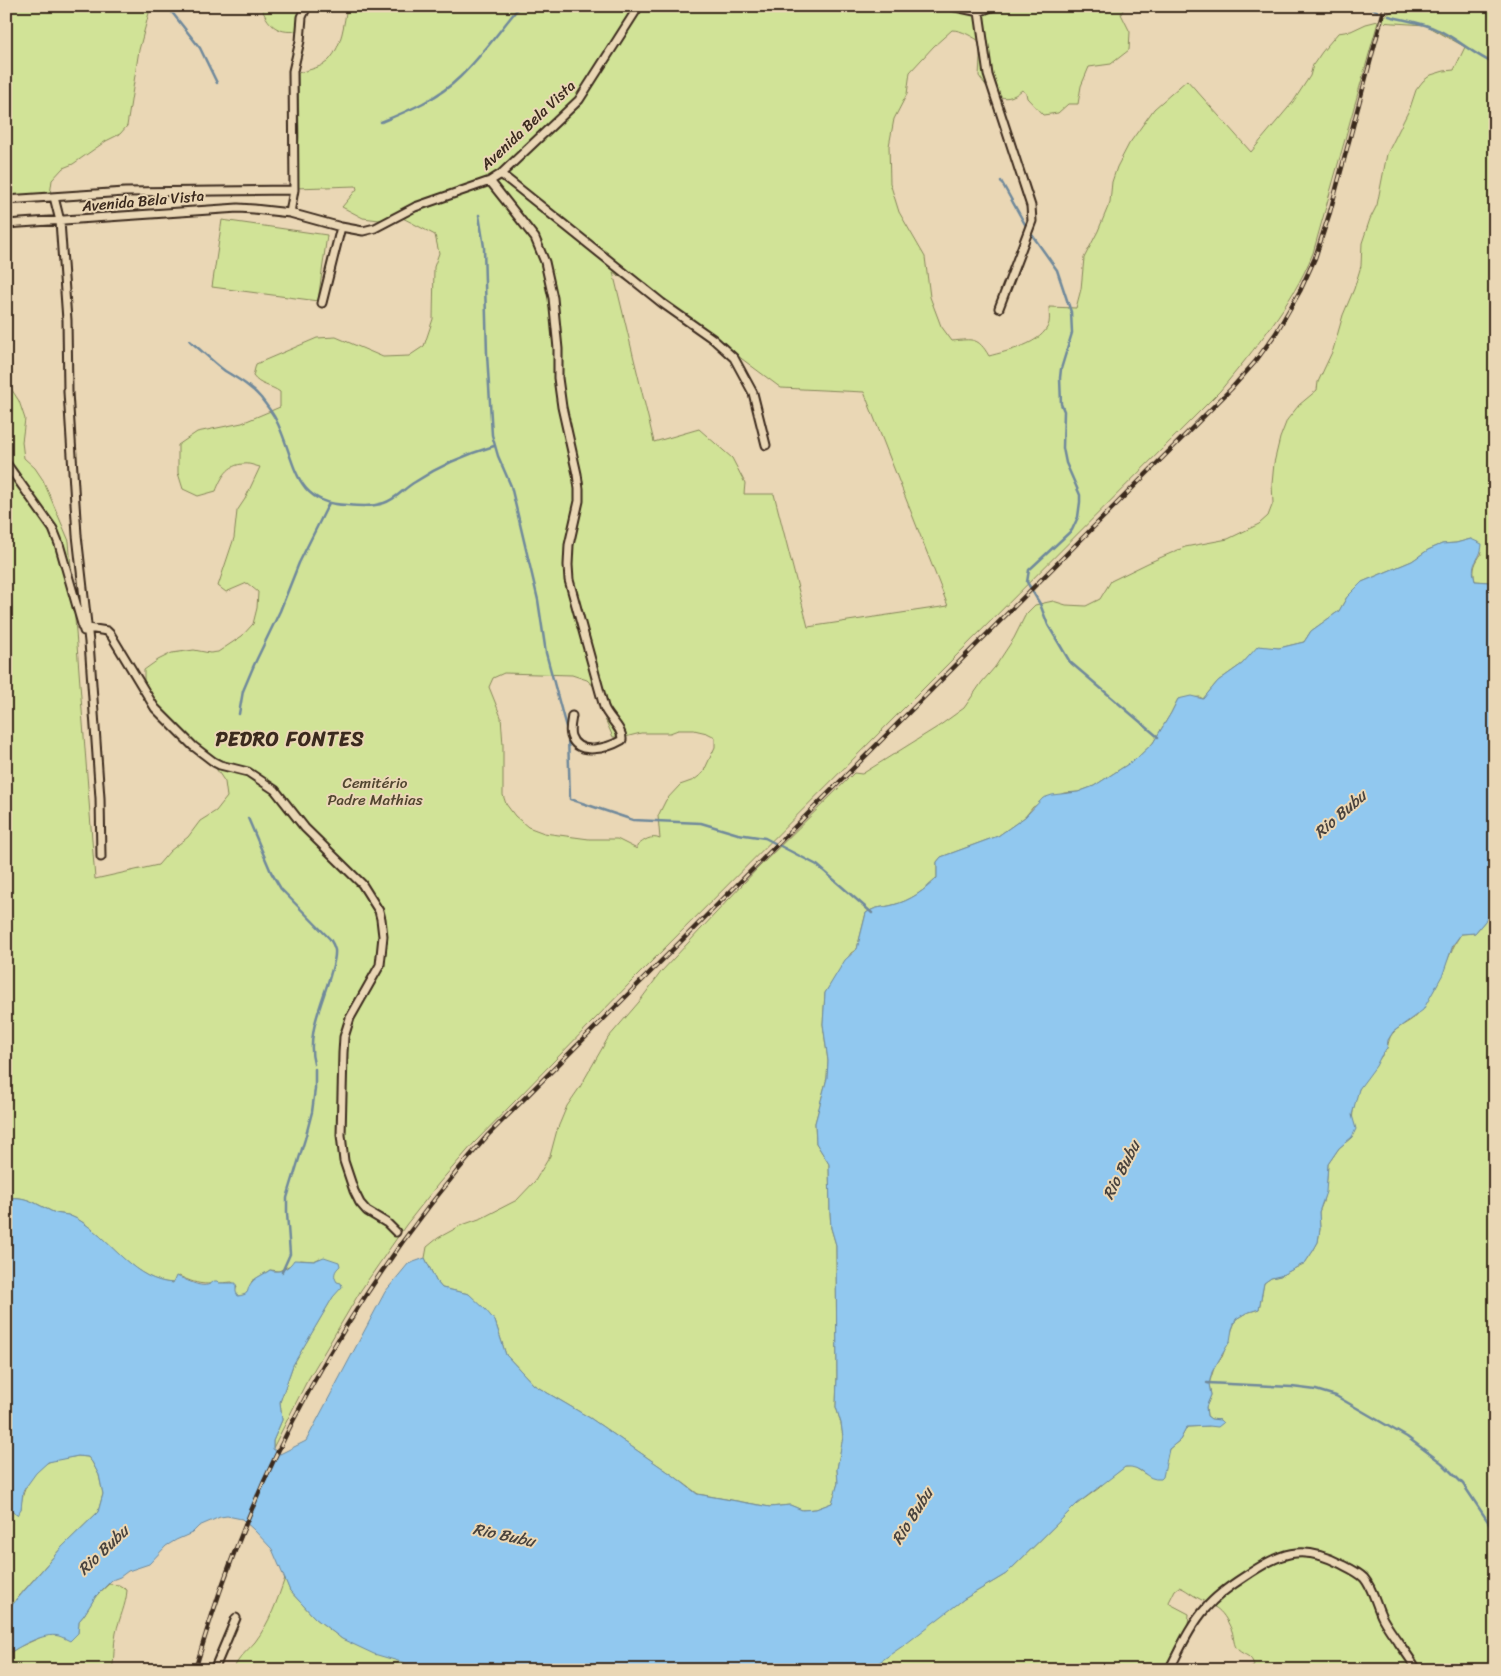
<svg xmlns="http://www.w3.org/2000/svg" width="1501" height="1676" viewBox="0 0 1501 1676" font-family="Sriracha,sans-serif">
<rect width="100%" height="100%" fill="#ead7b5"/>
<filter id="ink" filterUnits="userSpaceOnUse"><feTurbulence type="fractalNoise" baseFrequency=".02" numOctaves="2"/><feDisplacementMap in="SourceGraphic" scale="10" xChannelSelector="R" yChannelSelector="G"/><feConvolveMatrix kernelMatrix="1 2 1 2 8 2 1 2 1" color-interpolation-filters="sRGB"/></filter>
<g filter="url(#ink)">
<path fill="#d1e397" stroke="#86865a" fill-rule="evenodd" d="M6,6H148L149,13L139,50L127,126L120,134L106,141L73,164L63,168L52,180L50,195L6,196Z
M261,6H314L297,31C277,34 267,24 261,6Z
M347,6H1125L1121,14L1130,32L1129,50L1111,64L1089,67L1081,86L1078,104H1068L1058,113L1043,115L1027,98L1026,93L1022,90C1003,107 991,93 979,76L981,42C973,37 962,30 952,30L934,46L910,72L907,94L894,119L889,146L890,183L899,212L925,257L930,297L941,326L952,341C973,339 978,337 989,356C1007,351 1043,344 1049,323C1050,318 1049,312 1049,307L1076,308L1081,289L1084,258L1098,231L1110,202L1112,182L1117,167L1129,144L1154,109L1187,80L1251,152L1293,102L1310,76L1313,65L1322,52L1338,33L1351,31L1366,24L1378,21L1392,11L1394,6H1495V581L1489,582L1475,581C1472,568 1475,563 1482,553L1471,539L1456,543L1442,544L1428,550L1412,561L1362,582L1347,597L1339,611L1311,631L1304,642L1279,648L1258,647L1242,664L1218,681L1203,699L1200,697L1178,699L1171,713L1153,743L1136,759L1094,786L1078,792L1064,793L1033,807L1025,817L998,836L941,857L937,862V878C925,890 910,901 893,905C882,908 877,906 866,913L857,949L851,953L825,993L823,1024L828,1061L827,1078L815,1123L816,1143L829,1164L830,1212L831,1228L836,1245L837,1377L836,1407L841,1423L843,1437L837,1469L838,1483L832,1503L816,1509L802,1510L790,1505L770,1507L698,1494L674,1476L590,1418L534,1385L506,1355L495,1321L469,1294L442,1288L436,1281L425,1258L427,1247L438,1238L462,1225L482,1218L517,1200L535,1181L550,1156L557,1130L567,1106L580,1087L608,1038L639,1002L661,972L756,870L854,773L862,774L939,726L964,708L982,682L995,667L1014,638L1026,614L1035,605L1053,601L1066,605L1086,606L1100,599L1111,581L1148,563L1185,547L1228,539L1259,524L1268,516L1273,503L1272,484L1274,463L1280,438L1287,420L1299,405L1317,390L1318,382L1333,350L1343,315L1354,289L1361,266L1362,243L1370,219L1377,205L1387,154L1410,108L1416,90L1423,81L1431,75L1444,71L1454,70L1465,47L1426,25L1378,22L1313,253C1292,305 1255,348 1220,391L634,979L474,1143L439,1183L406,1225L361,1290L306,1383L273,1448V1441L282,1420L280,1402L293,1365L335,1293C338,1276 331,1271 320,1258L314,1261L300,1260L279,1271L270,1270L252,1281L248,1291L245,1295L238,1296L235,1292L237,1286L232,1282C207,1284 202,1287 179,1276L173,1283C135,1281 113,1244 85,1224C80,1220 73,1217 68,1215C63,1214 57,1214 53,1212C38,1205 24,1194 6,1199V385L10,387L19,401L25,419L22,442L24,458L35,468L43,480L69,541L95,879L158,865L170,851L188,837L200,821L216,811L227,797L225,782L213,764L155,701L144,682V670L158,660L172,653L194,650L210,653L218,652L242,636L253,624L257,608L258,592L247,583L226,592L218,586L234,538L237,511L245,499L260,467C255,466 249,463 244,464C228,464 221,478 216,491L198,496L183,489L178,473V445L197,432L242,423L280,407V392C271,385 260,386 253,376L256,364L317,338L336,337L383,357L409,356L424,346L433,319L434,267L439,253L435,235L399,216L379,220L363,218L342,207L357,189L356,186L295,188L299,137L298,73C308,70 324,67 330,59C342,45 344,24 347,6ZM613,272L738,356L781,388L864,392L948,606L808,627L774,494H744L745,483L732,458L699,429L654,442ZM504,673L572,675L587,680L599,691L605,719L613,737H625L641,733H670L678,730H694L707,733L715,737V747L703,773L694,780L680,785L666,800L658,816L660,839C651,835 644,840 637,846V849L617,839H589L544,833L528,827L515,816L506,804L503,795V745L501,717L489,687L493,678Z
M222,220L327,235L318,301L212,287Z
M1495,909V1670H1248L1254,1666C1252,1655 1245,1656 1238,1650C1233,1645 1234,1637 1232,1631C1221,1605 1214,1608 1193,1595C1188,1592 1185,1589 1179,1587L1175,1590L1169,1602L1170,1604L1189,1614L1188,1626L1175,1647L1165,1670H868L964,1599L1006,1574L1077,1504L1099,1488L1105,1481L1125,1467L1133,1466L1145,1474L1166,1458L1169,1449L1180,1440L1187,1427L1209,1426L1220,1420L1211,1419L1207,1416L1206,1407L1211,1395L1209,1384L1215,1365L1222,1357L1236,1319L1246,1313L1259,1309L1264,1283L1271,1278L1280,1276L1305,1263L1313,1251L1318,1242L1320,1229L1319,1212L1323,1202L1327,1179L1328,1164L1339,1148L1352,1137C1352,1121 1352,1106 1358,1091C1362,1081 1379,1060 1386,1050C1389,1045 1388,1038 1393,1033C1398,1027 1405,1024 1411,1020C1418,1015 1424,1006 1428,999C1443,979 1447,954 1461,934L1475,933Z
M78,1456L88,1457L92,1462L99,1475L103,1494L98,1512L62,1547L6,1611V1501L11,1511L21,1509C21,1491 31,1473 47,1463C53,1459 70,1458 78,1456Z
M285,1578L290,1591L315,1618L342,1639L429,1670H233C238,1658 247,1651 255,1642C270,1622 277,1601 285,1578Z
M109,1584L119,1585L127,1590C126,1606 119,1618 116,1633C113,1645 115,1658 112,1670H6V1655L19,1647L46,1635L78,1633L79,1621L84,1615L96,1596Z"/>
<path fill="#91c8ef" stroke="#6f899b" d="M1471,539L1482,544C1481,562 1469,560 1475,581L1489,582L1495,581V909L1475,933L1461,934L1453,945L1443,974L1423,1010L1393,1032L1388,1040L1387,1048L1381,1056L1376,1066L1359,1089L1352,1115L1356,1129L1352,1137L1339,1148L1328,1164L1326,1192L1319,1212L1320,1229L1318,1242L1313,1251L1305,1263L1280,1276L1271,1278L1264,1283L1259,1309L1246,1313L1236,1319L1232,1329L1230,1341L1212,1372L1209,1384L1211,1395L1206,1407L1207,1416L1211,1419L1220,1420L1223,1423L1218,1427L1209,1426L1187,1427L1180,1440L1169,1449L1163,1477L1161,1479C1145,1481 1143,1465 1125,1467L1077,1504L1006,1574L964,1599L907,1643L868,1670H429L374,1654L342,1639L315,1618L290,1591L272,1549L254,1530L242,1519L227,1516L220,1517L199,1526L192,1533L176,1540L166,1546L149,1564L128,1571L120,1577L112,1580L96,1596L84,1615L79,1621L78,1633L70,1641C66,1639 62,1637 59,1636C43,1632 19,1647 6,1655V1612L62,1547L98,1512L103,1494L99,1475L92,1462L88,1457L78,1456L48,1462L36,1473L23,1491L21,1509L17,1515L11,1511L6,1501V1199C25,1194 37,1205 53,1212C57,1214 63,1214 68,1215C73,1217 80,1220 85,1224C113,1243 135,1281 173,1283L176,1276C187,1279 204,1292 214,1281H217L219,1283H236V1292L238,1296C252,1294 245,1290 252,1282C256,1277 265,1274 270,1270C280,1274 289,1268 294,1260L314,1261L324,1257L339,1262L340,1266C334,1271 333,1276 337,1282L341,1283L342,1287L333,1297L293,1365L280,1402L282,1420L273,1441V1449L280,1454L306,1441L385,1292L408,1264L425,1258L436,1281L442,1288L469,1294L485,1309L495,1321L506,1355L534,1385L590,1418L674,1476L697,1494L770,1507L790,1505L802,1510L816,1509L832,1503L838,1483L837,1469L843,1437L841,1423L836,1407L837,1377L836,1245L831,1228L830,1212L829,1164L816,1143L815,1123L827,1078L828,1061L823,1024L825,993L845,960L857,949L866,913C877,906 882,908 893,905C910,901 925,890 937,878V862L941,857L998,836L1025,817L1043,798L1052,795L1078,792L1094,786L1136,759L1153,743L1171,713L1178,699L1191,696L1203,699L1218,681L1242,664L1258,646L1279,648L1304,642L1311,631L1339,611L1347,597L1362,582L1412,561L1428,550L1442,544L1456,543Z"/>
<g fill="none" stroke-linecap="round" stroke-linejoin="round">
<path stroke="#6f899b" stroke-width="2.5" d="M167,6L200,48L217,83
M1369,6L1377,11
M1389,16C1406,21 1422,22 1438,30C1458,39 1474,55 1495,64
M381,122C408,111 439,98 460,77C482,56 500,30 520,6
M1001,181L1026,226
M479,215L484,247L487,354L492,435L498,456L511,486L538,600L546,653L567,731
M1030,232L1057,270L1071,312L1072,333L1061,369L1060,378L1061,404L1064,411L1063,448L1066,463L1080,495V502L1078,517L1072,530L1029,570L1027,582L1040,604L1048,625L1070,662L1158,737
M190,341C202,351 213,362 225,371C238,379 251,386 261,398C266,405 272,412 276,420C296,458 291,504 347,505C359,506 372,507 384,503C397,499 404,488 415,482C439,466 467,454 494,446
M239,714L243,691L254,665L280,611L299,563L329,503
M568,736L570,799L633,820L701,823L738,834L765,838L817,865L872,913
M248,818L271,872L281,889L330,939C332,942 334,946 335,950C336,959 332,968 330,976C322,1003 306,1036 314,1064
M282,1272L290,1254L287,1213V1198L305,1139L312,1112L315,1089V1069
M1207,1383L1292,1387L1316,1390L1336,1396L1407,1437L1442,1463L1463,1484L1495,1532"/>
<g stroke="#3b2a1e" stroke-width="11">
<path id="street" d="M951,6L979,12L994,6
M979,12L988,75L1031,206L1032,221L999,308
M501,174L662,303L713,339L734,358L753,393L766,445
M490,181L535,238L545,262L553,298L558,349V378L562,407L577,474L579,489V501L569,545L568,565L569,580L604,707C608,718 623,728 622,740C608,748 578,757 571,736C569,730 571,722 572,716
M54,197L60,221L67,320L68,392L77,535L89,642L100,798L101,857
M6,200L125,192L294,190
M290,213L294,190L293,71L300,41L302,17L307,6
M6,224L238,208L254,209L290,213L341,227L363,231L375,228L415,207L490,181L501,174L579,100L639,6
M322,303L341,227
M6,463L53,529L59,544L84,631
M82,627L107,631L111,635L155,708L193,746L214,762L220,765L248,772L275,790L305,828L362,884L379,911L381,919L383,936L380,965L350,1018L344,1037L343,1053L341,1135L344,1161L354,1191L360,1203L367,1211L387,1223L396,1232
M159,1670L160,1669
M214,1670L236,1618
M1169,1670C1180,1649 1190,1626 1206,1608C1216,1596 1230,1586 1244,1577C1280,1553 1301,1543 1341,1564C1349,1568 1358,1572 1364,1578C1374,1590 1376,1606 1383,1619C1393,1637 1407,1652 1417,1670"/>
</g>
<use href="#street" stroke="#ead7b5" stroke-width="7"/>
<g stroke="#3b2a1e" stroke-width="4.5">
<path id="rail" d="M195,1670C252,1471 351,1290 488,1135L1231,389L1255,362L1276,333L1300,291L1315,258L1330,212L1385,6"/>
</g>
<use href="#rail" stroke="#ead7b5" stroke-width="2.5" stroke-dasharray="8" stroke-linecap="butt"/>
</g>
</g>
<g text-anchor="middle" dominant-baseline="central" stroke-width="4" stroke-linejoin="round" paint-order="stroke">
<g font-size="15" fill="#3b2a1e" stroke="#ead7b5">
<text transform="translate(528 125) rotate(-43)">Avenida Bela Vista</text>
<text transform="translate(143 201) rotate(-5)">Avenida Bela Vista</text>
</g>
<g font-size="15" fill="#524630" stroke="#ead7b5">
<text x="375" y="783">Cemitério<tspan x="375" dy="17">Padre Mathias</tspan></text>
</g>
<g font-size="16" font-style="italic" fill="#48423d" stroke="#ead7b5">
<text transform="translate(1340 814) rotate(-41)">Rio Bubu</text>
<text transform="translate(1121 1170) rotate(-63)">Rio Bubu</text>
<text transform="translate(912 1516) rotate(-58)">Rio Bubu</text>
<text transform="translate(504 1535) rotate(12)">Rio Bubu</text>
<text transform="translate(103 1550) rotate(-44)">Rio Bubu</text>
</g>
<g font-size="20" font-weight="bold" letter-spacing="1" fill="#3b2a1e" stroke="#ead7b5">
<text x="290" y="739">PEDRO FONTES</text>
</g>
</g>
<rect width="1501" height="1676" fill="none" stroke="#ead7b5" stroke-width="25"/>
<rect x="12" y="12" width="1476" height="1651" fill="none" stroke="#3b2a1e" stroke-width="2" filter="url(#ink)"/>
</svg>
